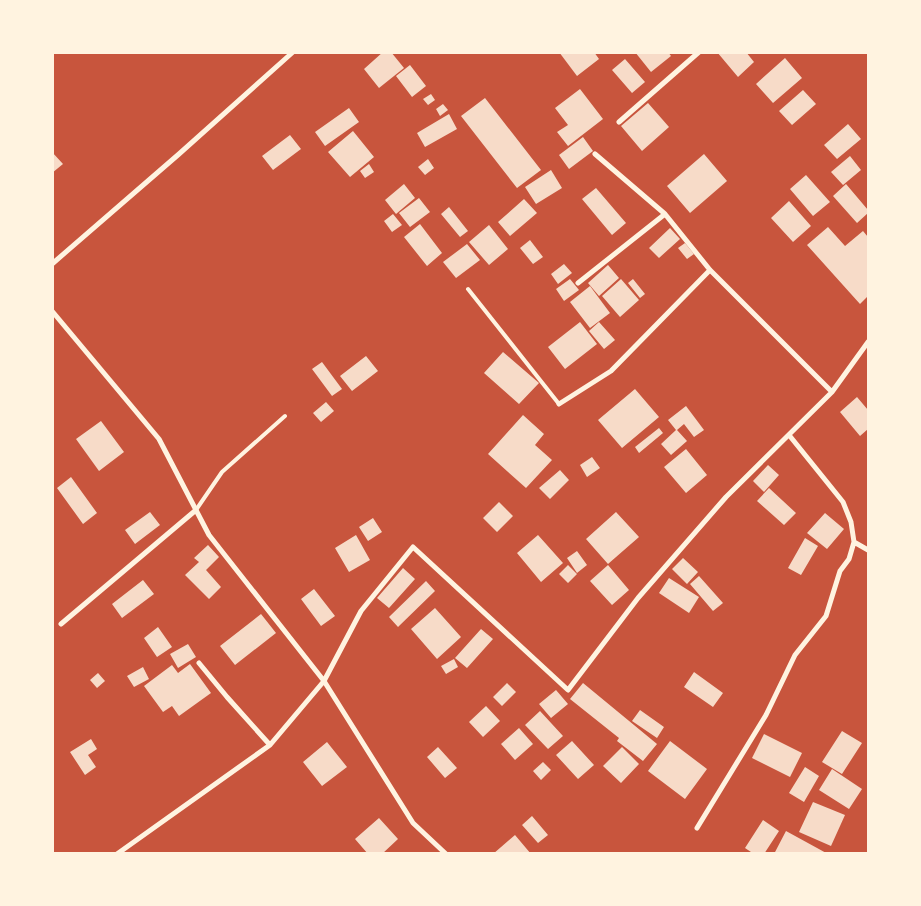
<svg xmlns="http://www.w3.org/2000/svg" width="921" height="906" viewBox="0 0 921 906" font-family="'Fira Sans',sans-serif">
<rect width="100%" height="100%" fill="#c8553d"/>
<path fill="#f7dbc8" d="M383,52H391L404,68L379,88L364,69Z
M559,52H594L599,59L577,76Z
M635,52H668L671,56L651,72Z
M717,52H746L754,62L738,77Z
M785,58L802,78L773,103L756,84Z
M625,59L645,82L632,93L612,70Z
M410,65L426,86L412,97L396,76Z
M580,89L603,119L568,146L557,132L568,125L555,108Z
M803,90L816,104L792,125L779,111Z
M431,94L435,100L428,105L423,99Z
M485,98L541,170L517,188L461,116Z
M648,103L669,127L642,151L621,126Z
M443,104L448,110L440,116L436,109Z
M349,108L359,122L325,146L315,132Z
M449,114L457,129L425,147L417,133Z
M848,124L861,139L837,159L824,145Z
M353,131L374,157L350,177L328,152Z
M290,135L301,149L273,170L262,156Z
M583,137L593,151L569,169L559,155Z
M52,152L63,164L52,173Z
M704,154L727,181L690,213L667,186Z
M850,156L861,170L843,185L831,172Z
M428,159L434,168L425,175L418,167Z
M369,164L374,172L365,178L360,171Z
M551,170L562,188L536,204L525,187Z
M806,175L830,202L813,216L790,189Z
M404,184L415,198L396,214L385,200Z
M846,184L868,210V213L857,223L833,196Z
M596,188L626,223L612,235L582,199Z
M419,198L430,212L410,227L399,213Z
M524,199L537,213L510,236L498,222Z
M789,201L811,226L793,242L771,218Z
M449,207L468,231L460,237L441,214Z
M393,214L402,225L392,232L384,221Z
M420,224L442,253L427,266L404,237Z
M489,225L508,249L489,265L469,242Z
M828,227L845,246L863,231L868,237V296L860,304L807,245Z
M670,228L680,239L659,258L649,248Z
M530,240L543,257L533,264L520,248Z
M685,243L694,254L687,259L678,248Z
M467,244L480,260L456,278L443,262Z
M564,264L572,273L558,284L551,274Z
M608,265L619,278L599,296L588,283Z
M570,279L579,290L564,301L556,289Z
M621,279L639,300L620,317L602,296Z
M633,279L645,294L640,298L628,283Z
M590,286L610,313L590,328L570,302Z
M580,322L597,344L565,369L548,347Z
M599,322L615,340L604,349L589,331Z
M503,352L539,383L519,404L484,373Z
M366,356L378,371L352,391L340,376Z
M322,362L342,389L332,396L312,369Z
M635,389L659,417L622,448L598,420Z
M857,397L868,410V429L860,436L840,412Z
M326,402L334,411L321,422L313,413Z
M686,406L704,430L694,437L684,424L677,430L687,441L671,455L661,444L676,430L668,420Z
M523,415L544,434L535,445L552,460L526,488L488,454Z
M101,421L124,452L99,471L76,439Z
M659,428L663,433L639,453L635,447Z
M686,449L707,475L686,493L664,467Z
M592,457L600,468L587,477L580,465Z
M768,465L779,475L764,492L753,481Z
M560,470L569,480L550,499L539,488Z
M71,477L97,513L83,524L57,488Z
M769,488L796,513L784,525L757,501Z
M499,502L513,516L497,532L483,518Z
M150,512L160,525L135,544L125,530Z
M616,512L639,537L608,564L586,539Z
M825,513L844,529L827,549L807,533Z
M373,518L382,532L368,541L359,527Z
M356,535L370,560L349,572L335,548Z
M538,535L563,563L541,582L517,553Z
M805,538L818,546L801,575L788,568Z
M208,545L219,557L206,570L221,587L209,599L185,575L199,562L194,558Z
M577,551L587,565L577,573L567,558Z
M683,558L698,572L687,584L672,569Z
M568,565L577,574L568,583L559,574Z
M608,565L629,590L612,605L590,581Z
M403,568L415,579L389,608L377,598Z
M699,576L723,603L713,611L690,584Z
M669,578L699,597L689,613L659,593Z
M143,580L154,594L122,618L112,604Z
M426,581L435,591L398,627L389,617Z
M314,589L335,616L321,626L301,599Z
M435,608L461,637L437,659L411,629Z
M261,614L276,633L235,665L220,646Z
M158,627L172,647L157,657L144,638Z
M481,629L493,639L467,668L455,658Z
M188,644L196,657L178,668L170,654Z
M454,659L458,667L446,674L441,666Z
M190,664L211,693L179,716L172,706L163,712L144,686L172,665L178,673Z
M143,667L149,679L134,687L127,676Z
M694,672L723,693L713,707L684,687Z
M98,673L105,681L97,688L90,680Z
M507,683L516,692L502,706L493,697Z
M583,683L657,744L643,761L617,741L619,738L570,699Z
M556,690L568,704L551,718L539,704Z
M486,706L500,721L483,737L469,722Z
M640,710L664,727L657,738L632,721Z
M540,711L563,736L548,749L525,725Z
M519,728L533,744L515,760L501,744Z
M842,731L862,743L842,774L822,762Z
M764,734L802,753L790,777L752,758Z
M91,739L97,749L88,755L96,767L85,775L70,752Z
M572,741L594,765L578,779L556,755Z
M670,741L707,769L685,799L648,771Z
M327,742L347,767L322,786L303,762Z
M438,747L457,768L445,778L427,757Z
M622,747L639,764L621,783L603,766Z
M543,762L551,770L541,780L533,771Z
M805,767L819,776L804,802L789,793Z
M832,769L862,789L849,809L819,790Z
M813,802L845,815L831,846L799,832Z
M532,816L548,835L538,843L522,825Z
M379,818L398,839L382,854H368L355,839Z
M763,820L779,831L764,854H754L745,848Z
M786,831L828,854H774Z
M515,835L531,854H493Z"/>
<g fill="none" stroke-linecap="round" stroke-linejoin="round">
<path stroke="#fff3e0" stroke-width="4" d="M468,289L559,404
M196,510L222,472L285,416"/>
<path stroke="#fff3e0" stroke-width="5" d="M619,122L699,52
M595,154L665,214L710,270L832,392
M52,264L179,154L293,52
M578,283L665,214
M52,311L159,439L209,535L324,681L413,823L446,854
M559,404L611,371L710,270
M854,542L868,550
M61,624L196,510
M199,663L227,697L270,745
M697,828L766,715L795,655L826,616L840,571L849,559L854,542L851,522L843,502L789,435
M117,854L270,745L324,681L361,611L413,547L568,690L638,598L726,497L832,392L868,342"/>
</g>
<rect width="921" height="906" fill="none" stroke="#fff3e0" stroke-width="108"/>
</svg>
